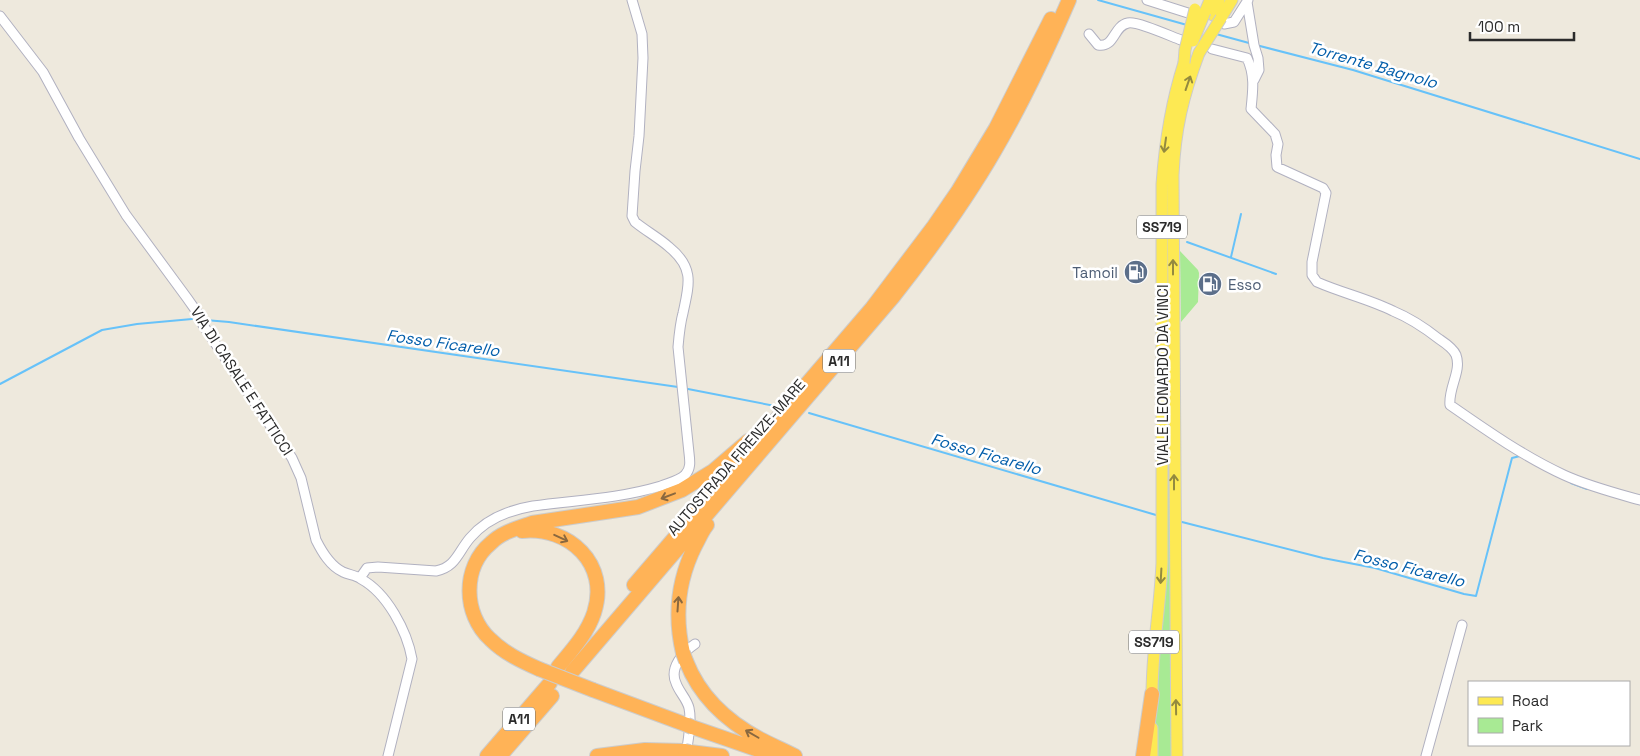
<svg xmlns="http://www.w3.org/2000/svg" width="1640" height="756" viewBox="0 0 1640 756" font-family="'Space Grotesk',sans-serif">
<rect width="100%" height="100%" fill="#eee9dd"/>
<path fill="#a8ea94" d="M1166,208H1168L1173,756H1156V676Z
M1180,251L1198,270L1199,273L1198,302L1181,322Z"/>
<g fill="none" stroke-linecap="round" stroke-linejoin="round">
<path stroke="#67c2f9" stroke-width="2" d="M1098,0L1187,25
M1216,34L1249,43
M1256,45L1353,70L1640,159
M1187,242L1276,274
M1231,257L1241,214
M205,320L229,322L678,387
M0,384L102,330L137,324L192,319
M688,389L775,406
M809,413L1156,515
M1571,483L1587,489
M1182,522L1323,558L1375,568L1464,594L1476,596L1512,458L1520,456"/>
<g stroke="#b1b1c0" stroke-width="11">
<path id="minor" d="M1147,0L1188,13
M1247,2L1254,45L1258,58L1259,70L1254,80
M0,16L43,72L79,138L126,215L187,298L199,315L203,325L292,458L301,478L316,540C322,552 330,566 343,572C349,575 356,575 361,579C387,593 407,631 412,659L388,756
M1224,24L1234,22L1248,0
M1089,34L1098,45C1115,48 1113,26 1128,23C1137,21 1170,36 1181,40
M1212,49L1247,58C1255,75 1253,90 1251,109L1275,134L1278,144L1276,155L1277,167L1323,188L1326,193L1312,262V275L1317,282C1342,293 1369,299 1393,311C1410,318 1425,328 1439,339C1445,343 1453,348 1456,355C1462,371 1448,388 1450,405C1486,430 1523,456 1564,475C1588,486 1615,493 1640,500
M360,578L367,568L378,567L436,571C456,567 458,552 470,538C486,519 509,510 533,506C577,500 617,499 661,486C668,483 679,481 685,475C691,469 690,461 689,453L678,347C679,335 680,324 683,313C689,285 695,268 669,247C659,238 646,231 635,222L632,216L635,171L639,136L643,58L642,34L632,0
M686,755C688,740 692,722 689,708C687,699 679,692 676,683C669,668 683,652 695,644
M1426,756L1462,625"/>
</g>
<g stroke="#ccc" stroke-width="13">
<path id="major" d="M1205,12L1210,0
M1213,15L1219,0
M1221,18L1232,0
M1152,702C1151,655 1160,610 1162,563V184C1165,143 1171,103 1184,63
M1152,728V756
M1177,756L1173,175C1175,129 1183,96 1199,53"/>
</g>
<g stroke="#ccc" stroke-width="16">
<path id="highway" d="M522,531C569,526 610,564 594,613C587,634 572,650 558,667
M634,585L872,308L934,226L958,191L996,128L1051,19
M683,653C674,615 678,580 695,546C699,539 702,531 707,525
M686,661C700,697 726,721 760,739C771,745 784,750 795,756
M539,669C521,661 504,653 490,639C463,614 462,567 491,543C502,532 518,528 532,523L638,507L682,490L713,471L748,441
M572,672L893,297C930,250 965,202 995,150C1023,102 1047,51 1069,0
M593,690L687,725
M692,727L776,756
M690,752L722,756
M487,756L550,683
M500,756L552,696
M597,756L645,750L685,751
M1143,756L1152,694"/>
</g>
<use href="#minor" stroke="#fff" stroke-width="9"/>
<use href="#major" stroke="#fde953" stroke-width="11"/>
<use href="#highway" stroke="#ffb357" stroke-width="14"/>
<g stroke="#ccc" stroke-width="13" stroke-linecap="butt">
<path id="major-bridge" d="M1193,41L1205,12
M1199,53L1221,18
M1184,63L1185,50L1195,9"/>
</g>
<g stroke="#ccc" stroke-width="16" stroke-linecap="butt">
<path id="highway-bridge" d="M683,653L686,661
M539,669L593,690
M687,725L692,727
M685,751L690,752"/>
</g>
<use href="#major-bridge" stroke="#fde953" stroke-width="11"/>
<use href="#highway-bridge" stroke="#ffb357" stroke-width="14"/>
</g>
<defs><path id="oneway-shaft" d="M-6 0H5M1.5-3L5.5 0L1.5 3" fill="none" stroke-width="1.6" stroke-linecap="round" stroke-linejoin="round" transform="scale(1.25)"/></defs>
<g stroke="#948a3f">
<use href="#oneway-shaft" transform="translate(1188 83) rotate(-71)"/>
<use href="#oneway-shaft" transform="translate(1165 145) rotate(98)"/>
<use href="#oneway-shaft" transform="translate(1173 267) rotate(-90)"/>
<use href="#oneway-shaft" transform="translate(1174 482) rotate(-90)"/>
<use href="#oneway-shaft" transform="translate(1161 576) rotate(93)"/>
<use href="#oneway-shaft" transform="translate(1176 707) rotate(-91)"/>
</g>
<g stroke="#8a683f">
<use href="#oneway-shaft" transform="translate(668 496) rotate(159)"/>
<use href="#oneway-shaft" transform="translate(561 538) rotate(25)"/>
<use href="#oneway-shaft" transform="translate(678 604) rotate(-86)"/>
<use href="#oneway-shaft" transform="translate(752 734) rotate(-150)"/>
</g>
<defs>
<g id="fuel-disc" transform="scale(1.25)"><circle r="9.5" fill="#5c6f8a" stroke="#fff"/><path d="M-5.5-6h7V0h2V4h1.3V-2.5L3-4.5l.8-.8L6-3V5H2.5V1h-1V6h-7ZM-4.2-4.7v3.2H.2V-4.7Z" fill="#fff"/></g>
</defs>
<g fill-rule="evenodd">
<use href="#fuel-disc" x="1136" y="272"/>
<use href="#fuel-disc" x="1210" y="284"/>
</g>
<g text-anchor="middle" dominant-baseline="central" stroke-width="5" stroke-linejoin="round" paint-order="stroke">
<g fill="#fff" stroke="#6b6b6b" stroke-width="1">
<rect x="1137" y="215.5" width="50" height="23" rx="4"/>
<rect x="823" y="349.5" width="32" height="23" rx="4"/>
<rect x="1129" y="630.5" width="50" height="23" rx="4"/>
<rect x="503" y="707.5" width="32" height="23" rx="4"/>
</g>
<g font-size="14" font-weight="bold" fill="#2b2b2b">
<text x="1162" y="227">SS719</text>
<text x="839" y="361">A11</text>
<text x="1154" y="642">SS719</text>
<text x="519" y="719">A11</text>
</g>
<g font-size="15" fill="#4e5e75" stroke="#fff" text-anchor="end">
<text x="1118" y="272">Tamoil</text>
<text x="1228" y="284" text-anchor="start">Esso</text>
</g>
<g font-size="15" fill="#2b2b2b" stroke="#fff">
<text transform="translate(1162 375) rotate(-90)">VIALE LEONARDO DA VINCI</text>
<text transform="translate(242 381) rotate(57)">VIA DI CASALE E FATTICCI</text>
<text transform="translate(736 457) rotate(-49)">AUTOSTRADA FIRENZE-MARE</text>
</g>
<g font-size="16" font-style="italic" fill="#015daa" stroke="#fff">
<text transform="translate(1373 65) rotate(16)">Torrente Bagnolo</text>
<text transform="translate(443 343) rotate(8)">Fosso Ficarello</text>
<text transform="translate(986 454) rotate(16)">Fosso Ficarello</text>
<text transform="translate(1409 568) rotate(14)">Fosso Ficarello</text>
</g>
</g>
<rect x="1468" y="681" width="162" height="65" fill="#ffffff" stroke="#aaaaaa"/>
<rect x="1478" y="697" width="25" height="8" fill="#fde953" stroke="#aaaaaa"/>
<text x="1512" y="706" font-size="15" fill="#2b2b2b">Road</text>
<rect x="1478" y="718" width="25" height="15" fill="#a8ea94" stroke="#aaaaaa"/>
<text x="1512" y="731" font-size="15" fill="#2b2b2b">Park</text>
<path d="M1470 32v8h104v-8" fill="none" stroke="#2b2b2b" stroke-width="2.5"/>
<text x="1478" y="32" font-size="15" fill="#2b2b2b" stroke="#ffffff" stroke-width="4" paint-order="stroke">100 m</text>
</svg>
